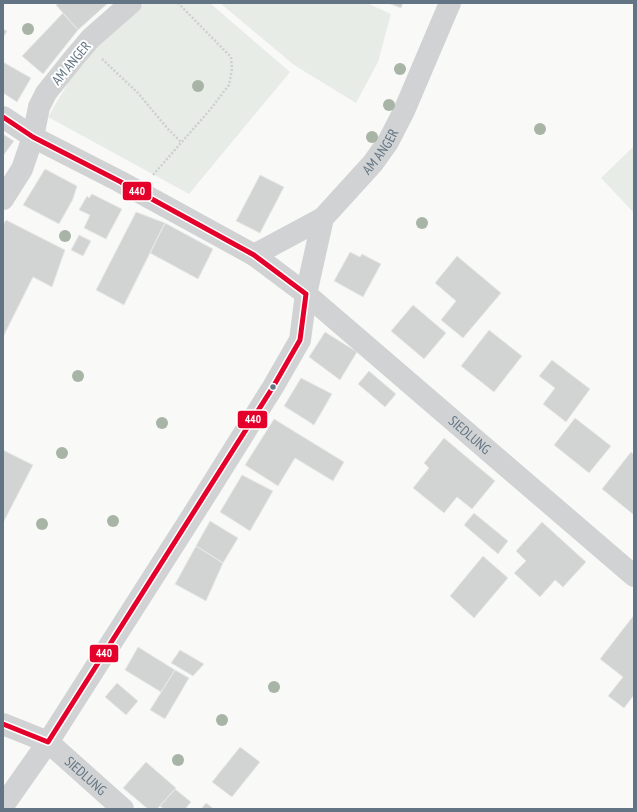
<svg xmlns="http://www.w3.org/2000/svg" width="637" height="812" viewBox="0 0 637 812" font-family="'PT Sans Narrow',sans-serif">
<rect width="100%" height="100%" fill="#f9f9f8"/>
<path fill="#e8ece6" d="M145,3H210L290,72L189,194L48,117L79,64L132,13Z
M220,3H367L391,14L378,62L356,103L294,65Z
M634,146V213L601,178Z"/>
<path fill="#d2d4d4" stroke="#e8e8e8" d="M59,3H108L78,30L56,5Z
M388,3H403L401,8Z
M63,13L78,30L43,74L22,56Z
M3,29L7,31L3,38Z
M3,62L31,78L17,102L3,93Z
M3,134L14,141L3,156Z
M45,169L77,186L73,199L59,224L23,205Z
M260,175L284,187L260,233L236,221Z
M92,194L122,209L106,239L84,228L90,215L79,210L87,196L89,198Z
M136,212L165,223L124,305L96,290Z
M6,220L65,250L52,287L33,277L3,337V225Z
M165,223L213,249L198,279L150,253Z
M79,235L91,241L83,256L71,250Z
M350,252L360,257L362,254L381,264L363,297L334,281Z
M457,256L501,293L463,338L441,320L456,301L435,283Z
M413,305L446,333L424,359L391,331Z
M489,330L522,356L494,392L461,366Z
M325,332L357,352L340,380L309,357Z
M552,360L590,389L566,422L543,404L555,388L539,376Z
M369,371L396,394L385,407L358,384Z
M301,378L332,394L314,425L284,406Z
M575,418L611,446L589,473L554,445Z
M274,419L344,462L333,481L295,458L278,486L245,465Z
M444,438L495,481L472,509L457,497L444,513L413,488L429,468L424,463Z
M3,450L33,465L3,523Z
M631,452L634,455V515L602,489Z
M242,475L273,491L250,531L220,512Z
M474,513L508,541L498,554L464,525Z
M210,521L238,538L223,563L196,546Z
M542,522L586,562L563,587L555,580L540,597L514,573L526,561L516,551Z
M196,546L223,563L206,601L175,584Z
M483,556L508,578L474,618L450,596Z
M634,615V695L624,708L608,696L623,677L600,659Z
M138,647L175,670L161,692L125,670Z
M180,650L204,664L193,676L171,663Z
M175,670L189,678L165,719L150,710Z
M117,683L138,701L126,715L105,697Z
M240,747L260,762L232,797L212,782Z
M146,762L176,788L157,809H148L123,788Z
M175,789L191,802L185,809H164L160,806Z
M206,803L214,809H201Z"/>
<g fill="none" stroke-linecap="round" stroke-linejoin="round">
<path stroke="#cecfd0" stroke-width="2.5" stroke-dasharray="2 2" stroke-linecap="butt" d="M102,59L138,93L168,129L181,142
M153,175L209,111L229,85L232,69L231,57L178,3"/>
<g stroke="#d1d2d3" stroke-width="22">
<path id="s1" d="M131,3L91,38L74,58L46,93L39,107L33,137L119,181L254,255L306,294L634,576"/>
<path d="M254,255L323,218"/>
<path id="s2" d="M3,724L48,742L123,809"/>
<path id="s3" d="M3,806L48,742L201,502L273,387L300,340L306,294L323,218L373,163L388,142L404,111L450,3"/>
</g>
<path stroke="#d1d2d3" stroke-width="22" d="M3,117L33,137L22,169L3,199"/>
<g stroke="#fff" stroke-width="8">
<path id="bus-1" d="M3,117L33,137L119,181L254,255L306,294L300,340L273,387L48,742L3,724"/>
</g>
<use href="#bus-1" stroke="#e4002b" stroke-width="5"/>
</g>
<g fill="#a8b4a6">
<circle cx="28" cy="29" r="6"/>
<circle cx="400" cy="69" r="6"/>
<circle cx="198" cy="86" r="6"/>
<circle cx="389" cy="105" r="6"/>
<circle cx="540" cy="129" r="6"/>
<circle cx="372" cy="137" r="6"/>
<circle cx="422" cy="223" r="6"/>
<circle cx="65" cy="236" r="6"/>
<circle cx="78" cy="376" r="6"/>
<circle cx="162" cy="423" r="6"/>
<circle cx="62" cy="453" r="6"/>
<circle cx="113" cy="521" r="6"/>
<circle cx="42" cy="524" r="6"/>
<circle cx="274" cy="687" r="6"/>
<circle cx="222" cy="720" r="6"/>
<circle cx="178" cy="760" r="6"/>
</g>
<circle fill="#637584" stroke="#fff" stroke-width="1.5" cx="273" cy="387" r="3.5"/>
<g text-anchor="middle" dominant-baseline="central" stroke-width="4" stroke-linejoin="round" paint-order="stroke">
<g font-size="14" fill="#637584" stroke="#fff">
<text transform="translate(71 63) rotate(-50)">AM ANGER</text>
<text stroke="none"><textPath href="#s3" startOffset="765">AM ANGER</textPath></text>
<text stroke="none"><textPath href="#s1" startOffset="702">SIEDLUNG</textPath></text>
<text stroke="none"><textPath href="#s2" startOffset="99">SIEDLUNG</textPath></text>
</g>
</g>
<g stroke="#fff" stroke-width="1.5">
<rect x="122" y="181" width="30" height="20" rx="4" fill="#e4002b"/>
<rect x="237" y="410" width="31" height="19" rx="4" fill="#e4002b"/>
<rect x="89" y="644" width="30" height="19" rx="4" fill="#e4002b"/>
</g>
<g font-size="11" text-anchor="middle" font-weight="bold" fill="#fff">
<text x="137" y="195">440</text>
<text x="253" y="423">440</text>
<text x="104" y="657">440</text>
</g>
<rect width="637" height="812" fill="none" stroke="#637584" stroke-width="8"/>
</svg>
